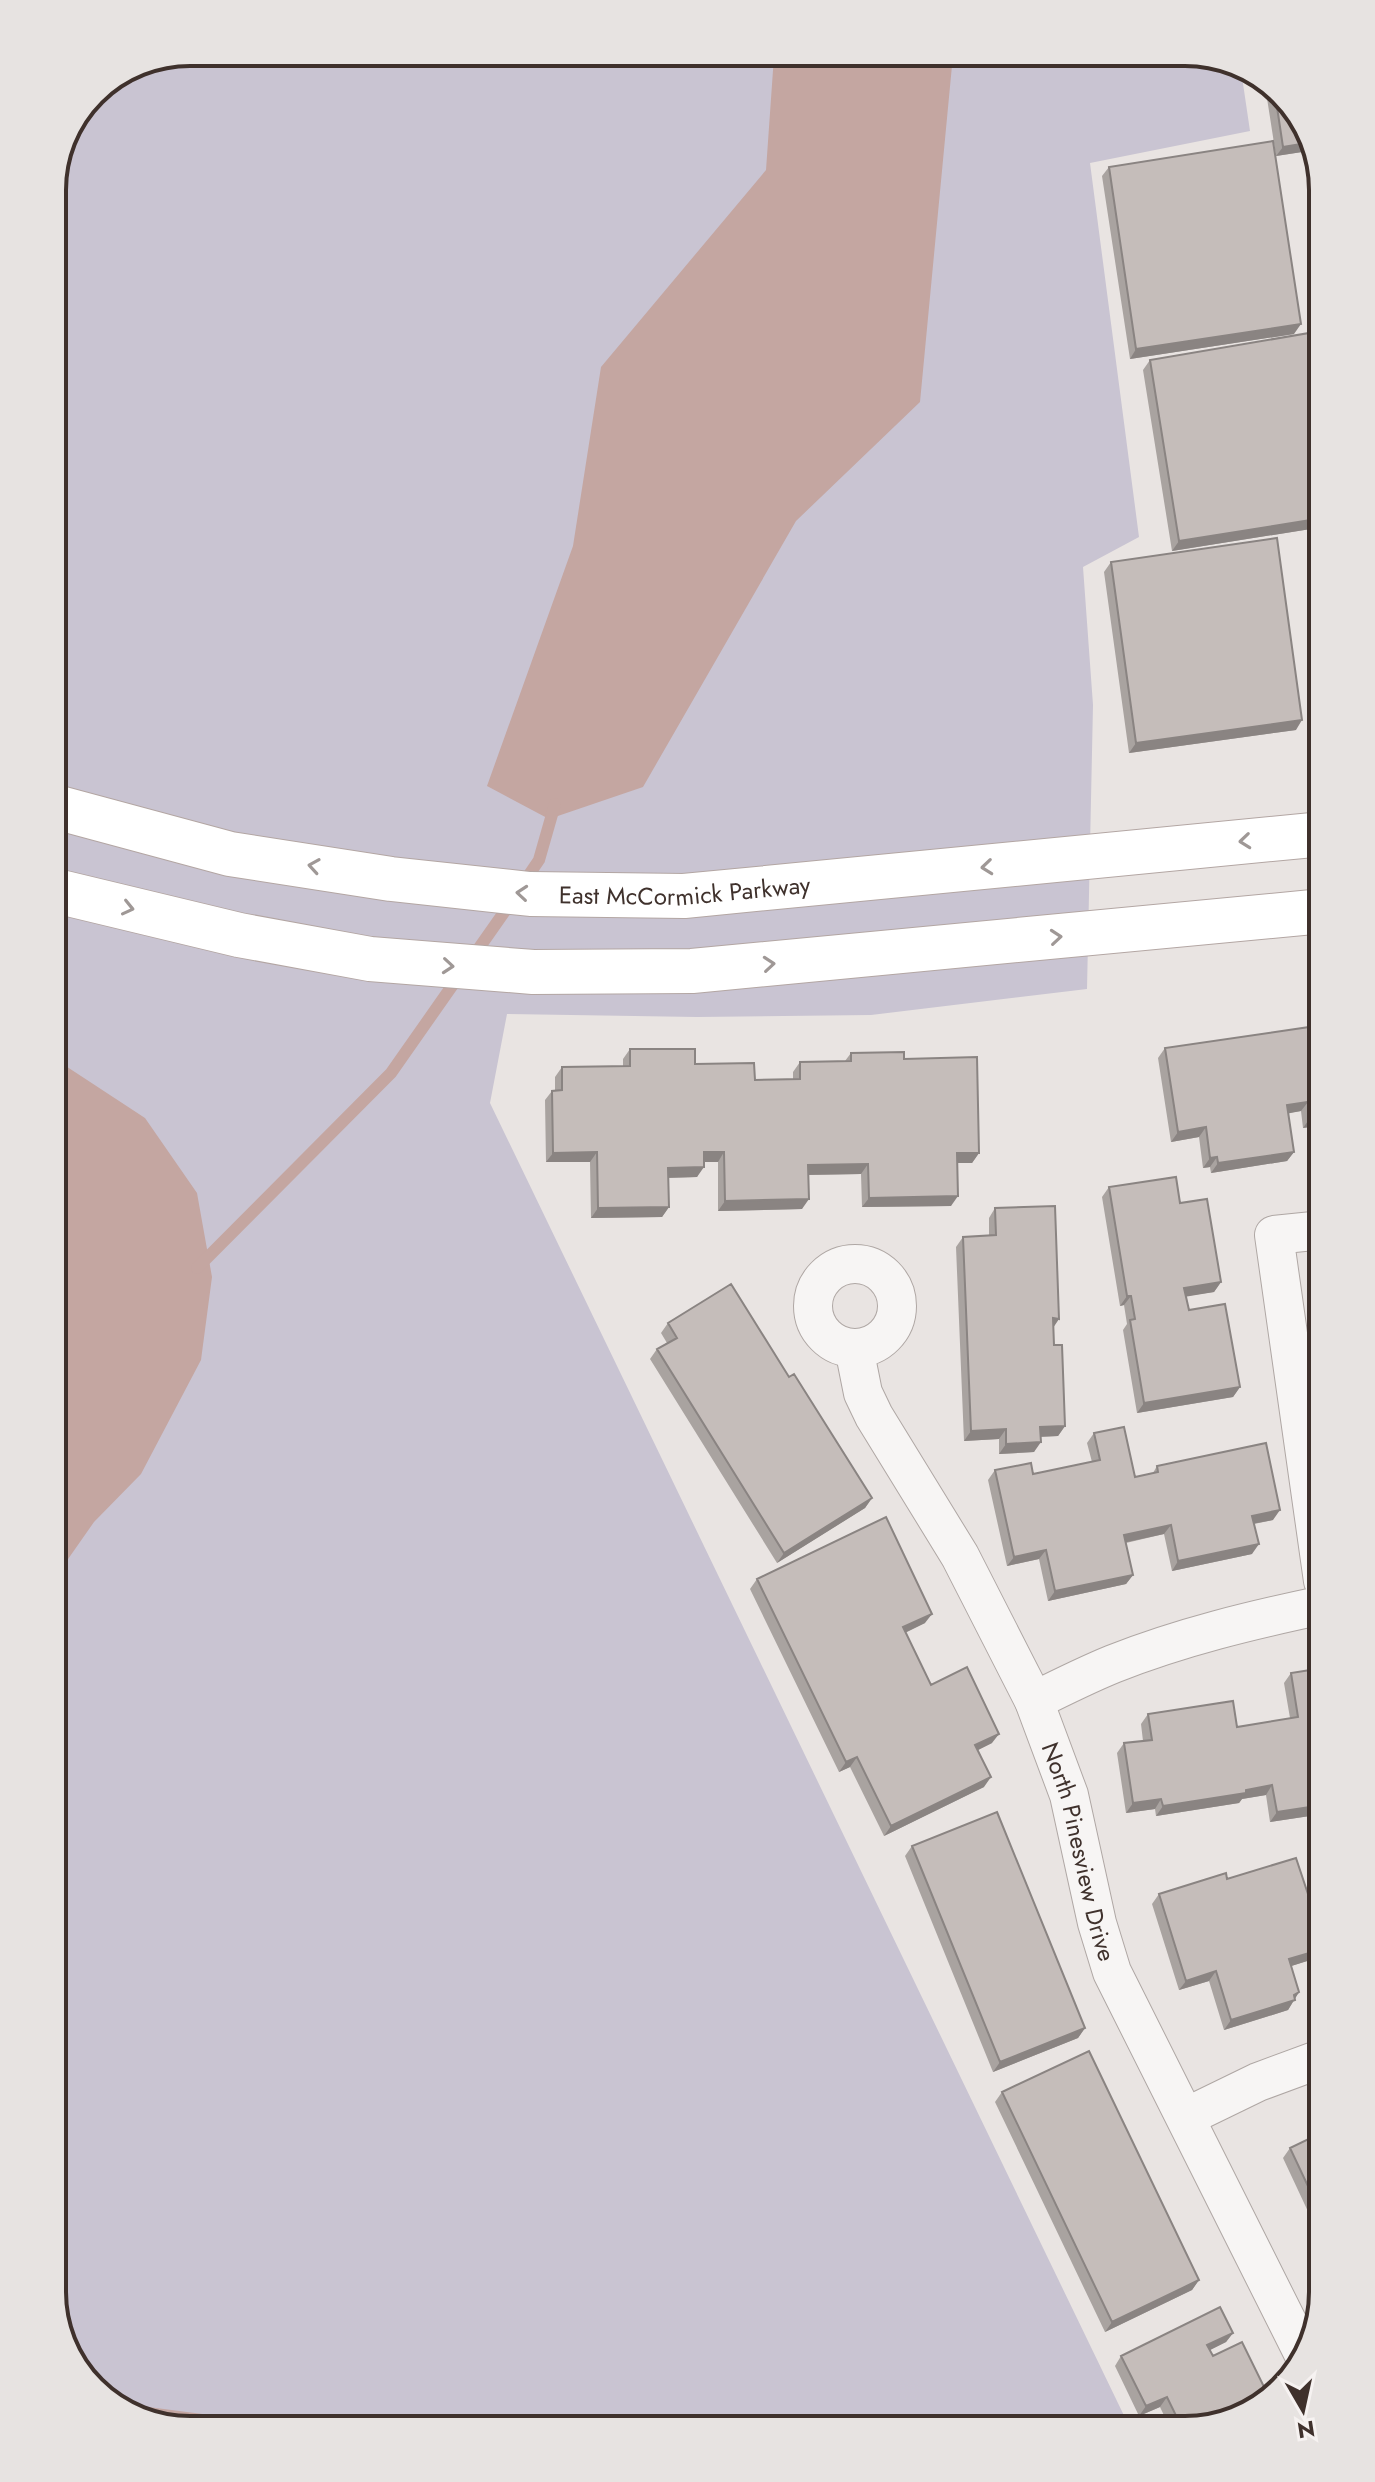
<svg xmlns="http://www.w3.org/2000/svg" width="1375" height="2482" viewBox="0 0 1375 2482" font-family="Jost,sans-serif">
<rect width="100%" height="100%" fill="#e9e4e2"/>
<path fill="#c9c4d2" d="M1194,52L1241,70L1250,131L1090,163L1139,537L1083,567L1093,705L1087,989L871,1015L697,1017L507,1014L490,1103L1131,2430H182L113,2406L63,2345L52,2292V182L93,92L138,62Z"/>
<path fill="#c4a6a1" d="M953,55L920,402L796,521L643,787L549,819L487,786L573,546L601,367L766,170L774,56Z
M52,1057L145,1118L197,1193L212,1277L201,1360L141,1474L94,1522L52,1582Z
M110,2402L210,2415L238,2430H182L113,2406Z"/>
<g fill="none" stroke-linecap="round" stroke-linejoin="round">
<path stroke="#c4a6a1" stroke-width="12" d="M522,885L539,860L555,804
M472,958L512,901
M197,1268L391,1073L459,976"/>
<g stroke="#afa7a4" stroke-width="40">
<g id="minor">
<circle cx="855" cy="1306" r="42"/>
<path id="s1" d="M854,1348L863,1393L874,1416L960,1556L1034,1701L1069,1795L1097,1923L1112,1972L1304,2355"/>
<path d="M1323,1581L1274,1235L1323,1230"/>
<path d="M1034,1701C1060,1688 1086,1675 1113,1664C1181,1637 1252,1620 1323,1605"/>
<path d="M1186,2117L1258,2082L1323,2058"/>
</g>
</g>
<g stroke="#b3a6a3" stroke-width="46">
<g id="major">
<path id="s2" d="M52,806L230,854L391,879L530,894L684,896L1323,834"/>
<path d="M52,890L239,935L370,959L533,972L692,971L1323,911"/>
</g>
</g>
<use href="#minor" stroke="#f7f5f4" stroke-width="38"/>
<use href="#major" stroke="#fff" stroke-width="44"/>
</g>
<path fill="#a9a3a0" d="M1264,79L1269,80L1312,137L1315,150L1276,156Z
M1109,167L1294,334L1130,359L1102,176Z
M1150,360L1323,381V527L1172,551L1143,370Z
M1111,562L1296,730L1129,753L1104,572Z
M1323,1025V1125L1303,1128L1301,1111L1288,1113L1294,1152L1287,1161L1211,1173L1210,1167L1203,1168L1199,1137L1171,1142L1158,1058L1165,1048Z
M630,1049L695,1064L755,1080L793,1079V1072L800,1062L845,1061L851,1053L904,1059L979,1153L972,1163H958L951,1206L862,1207L861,1174L808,1175L802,1209L718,1211V1162H704L697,1177L668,1178L669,1207L662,1217L591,1218L590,1162H546L545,1100L552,1091H555V1077L562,1067L623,1066V1059Z
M1109,1187L1180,1203L1221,1282L1214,1292L1186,1296L1189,1310L1240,1387L1233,1397L1137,1413L1123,1330L1127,1324L1124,1305L1120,1306L1102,1197Z
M995,1208L1053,1327L1054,1345L1065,1426L1058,1436L1040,1437L1034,1452L999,1454V1439L964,1441L956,1247L963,1237L989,1236V1218Z
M668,1323L789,1377L872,1498L865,1508L777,1563L650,1359L657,1349L667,1343L661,1333Z
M1094,1433L1135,1477L1153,1473L1157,1466L1273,1520L1254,1524L1252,1554L1172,1571L1164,1534L1126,1543L1133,1575L1126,1584L1048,1601L1039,1559L1007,1566L988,1480L995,1470L1033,1474L1092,1462L1087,1443Z
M757,1579L925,1623L905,1633L931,1685L992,1743L978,1750L984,1787L884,1836L850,1767L839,1772L750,1589Z
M1323,1668V1814L1270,1822L1266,1795L1242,1799L1239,1803L1156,1816L1155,1809L1126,1813L1117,1753L1124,1743L1143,1741L1141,1724L1148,1714L1237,1727L1290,1718L1284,1683L1291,1673Z
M912,1846L1085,2028L1078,2038L993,2072L905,1856Z
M1227,1879L1309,1897L1323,1892V1956L1291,1966L1299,1992L1288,2010L1224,2030L1209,1981L1179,1990L1152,1904L1159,1894Z
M1002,2092L1199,2280L1192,2290L1105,2332L995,2102Z
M1323,2132V2233L1319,2235L1283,2158L1290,2148Z
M1233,2333L1226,2342L1210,2350L1185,2430H1171L1160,2407L1139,2416L1115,2366L1121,2356Z"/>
<path fill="#8a8482" d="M1313,142L1315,150L1276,156L1283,147Z
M1301,324L1294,334L1130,359L1136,349Z
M1323,518V527L1172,551L1179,541Z
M1302,720L1296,730L1129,753L1136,743Z
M1308,1102L1301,1111L1280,1115L1287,1105Z
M1323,1116V1125L1303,1128L1310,1118Z
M1206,1127L1199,1137L1171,1142L1178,1132Z
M597,1152L590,1162H546L553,1153Z
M704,1152H724L718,1162H697Z
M1294,1152L1287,1161L1211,1173L1218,1163Z
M957,1153H979L972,1163H951Z
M1217,1157L1210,1167L1203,1168L1210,1158Z
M868,1164L861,1174L801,1175L808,1165Z
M704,1167L697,1177L661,1178L668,1168Z
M958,1196L951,1206L862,1207L869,1198Z
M809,1199L802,1209L718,1211L725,1201Z
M669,1207L662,1217L591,1218L598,1208Z
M1221,1282L1214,1292L1178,1298L1184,1288Z
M1127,1296H1131L1124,1305L1120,1306Z
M1053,1318L1059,1319L1053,1328Z
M1240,1387L1233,1397L1137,1413L1144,1403Z
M1065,1426L1058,1436L1033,1437L1040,1427Z
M1006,1429L999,1439L964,1441L971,1431Z
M1041,1442L1034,1452L999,1454L1006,1444Z
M872,1498L865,1508L777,1563L784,1553Z
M1280,1510L1273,1520L1246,1525L1252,1516Z
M1171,1525L1164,1534L1118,1544L1124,1535Z
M1259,1544L1252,1554L1172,1571L1178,1561Z
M1046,1550L1039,1559L1007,1566L1014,1557Z
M1133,1575L1126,1584L1048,1601L1055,1591Z
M932,1614L925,1623L896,1637L903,1627Z
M999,1734L992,1743L968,1755L975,1745Z
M857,1757L850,1767L839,1772L846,1762Z
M991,1777L984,1787L884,1836L891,1826Z
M1272,1785L1266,1795L1242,1799L1239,1803L1156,1816L1163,1806Z
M1161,1799L1155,1809L1126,1813L1133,1803Z
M1323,1805V1814L1270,1822L1277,1812Z
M1323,1949V1956L1282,1969L1289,1959Z
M1216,1971L1209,1981L1179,1990L1186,1981Z
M1299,1992L1288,2010L1224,2030L1231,2020Z
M1085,2028L1078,2038L993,2072L1000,2062Z
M1199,2280L1192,2290L1105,2332L1112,2322Z
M1233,2333L1226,2342L1200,2355L1207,2345Z
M1167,2397L1160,2407L1139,2416L1146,2406Z"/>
<path fill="#c5bdba" stroke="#8a8482" stroke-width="2" d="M1274,87L1312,137L1313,142L1283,147Z
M1273,141L1301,324L1136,349L1109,167Z
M1315,332L1323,381V518L1179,541L1150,360Z
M1277,538L1302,720L1136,743L1111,562Z
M1323,1025V1116L1310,1118L1308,1102L1287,1105L1294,1152L1218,1163L1217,1157L1210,1158L1206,1127L1178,1132L1165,1048Z
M630,1049H695V1064L754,1063L755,1080L800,1079V1062L851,1061V1053L904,1052V1059L977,1057L979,1153H957L958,1196L869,1198L868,1164L808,1165L809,1199L725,1201L724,1152H704V1167L668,1168L669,1207L598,1208L597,1152L553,1153L552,1091L562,1090V1067L630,1066Z
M1176,1177L1180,1203L1207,1199L1221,1282L1184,1288L1189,1310L1225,1304L1240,1387L1144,1403L1130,1320L1135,1319L1131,1296H1127L1109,1187Z
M1055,1206L1059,1319L1053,1318L1054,1345H1062L1065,1426L1040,1427L1041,1442L1006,1444V1429L971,1431L963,1237L996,1235L995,1208Z
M731,1284L789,1377L794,1374L872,1498L784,1553L657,1349L677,1338L668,1323Z
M1124,1427L1135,1477L1158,1472L1157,1466L1266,1443L1280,1510L1252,1516L1259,1544L1178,1561L1171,1525L1124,1535L1133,1575L1055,1591L1046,1550L1014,1557L995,1470L1031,1463L1033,1474L1100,1460L1094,1433Z
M886,1517L932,1614L903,1627L931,1685L967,1667L999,1734L975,1745L991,1777L891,1826L857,1757L846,1762L757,1579Z
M1323,1668V1805L1277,1812L1272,1785L1246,1790V1793L1163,1806L1161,1799L1133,1803L1124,1743L1152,1740L1148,1714L1233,1701L1237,1727L1298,1717L1291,1673Z
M997,1812L1085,2028L1000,2062L912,1846Z
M1296,1858L1309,1897L1323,1892V1949L1289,1959L1299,1992L1294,1995L1295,2000L1231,2020L1216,1971L1186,1981L1159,1894L1226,1873L1227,1879Z
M1089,2051L1199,2280L1112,2322L1002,2092Z
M1323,2132V2218L1290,2148Z
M1220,2307L1233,2333L1207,2345L1213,2356L1242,2342L1268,2395L1238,2419L1183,2430L1167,2397L1146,2406L1121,2356Z"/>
<defs><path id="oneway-chevron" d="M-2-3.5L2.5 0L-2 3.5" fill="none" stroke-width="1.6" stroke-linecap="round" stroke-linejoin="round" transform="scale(2)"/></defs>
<g stroke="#9f9896">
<use href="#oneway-chevron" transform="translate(1245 841) rotate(174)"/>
<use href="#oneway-chevron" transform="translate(314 866) rotate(-171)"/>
<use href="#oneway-chevron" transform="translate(987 867) rotate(174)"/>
<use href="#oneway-chevron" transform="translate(522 893) rotate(-175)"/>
<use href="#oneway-chevron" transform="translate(128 908) rotate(13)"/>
<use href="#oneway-chevron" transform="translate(1056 937) rotate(-5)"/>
<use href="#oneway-chevron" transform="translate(769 964) rotate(-5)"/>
<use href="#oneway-chevron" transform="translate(448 966) rotate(5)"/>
</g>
<g text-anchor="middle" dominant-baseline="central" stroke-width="6" stroke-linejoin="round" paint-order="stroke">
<g font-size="24" fill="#3f312c" stroke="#f6f2f1">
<text stroke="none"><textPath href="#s2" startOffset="642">East McCormick Parkway</textPath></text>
<text stroke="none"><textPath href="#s1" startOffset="556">North Pinesview Drive</textPath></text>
</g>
</g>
<path d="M0 0H1375V2482H0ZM190 66H1185A124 124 0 0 1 1309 190V2292A124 124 0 0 1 1185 2416H190A124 124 0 0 1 66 2292V190A124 124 0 0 1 190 66Z" fill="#e7e3e1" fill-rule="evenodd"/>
<path fill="none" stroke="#3f312c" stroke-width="4" d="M190 66H1185A124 124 0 0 1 1309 190V2292A124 124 0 0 1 1185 2416H190A124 124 0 0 1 66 2292V190A124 124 0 0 1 190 66Z"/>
<g transform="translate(1303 2410) rotate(171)" stroke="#f6f2f1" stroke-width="6" paint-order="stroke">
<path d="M0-6L14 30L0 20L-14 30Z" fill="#3f312c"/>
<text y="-12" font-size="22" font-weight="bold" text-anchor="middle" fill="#3f312c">N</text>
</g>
</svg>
